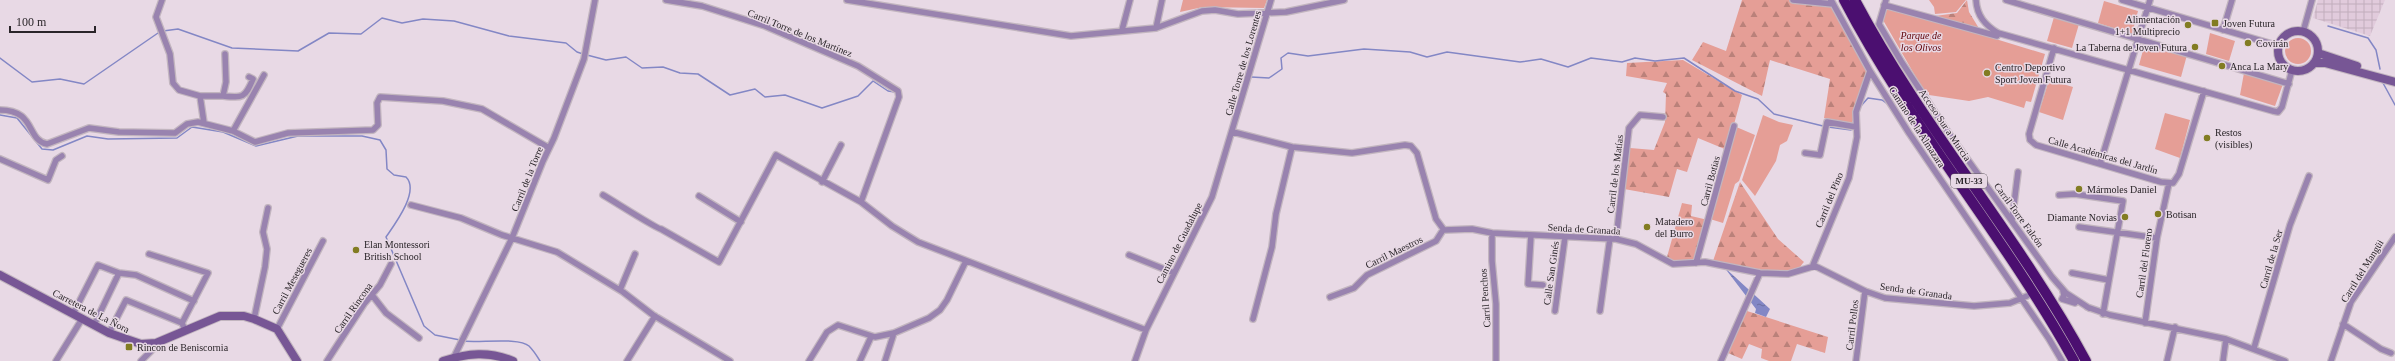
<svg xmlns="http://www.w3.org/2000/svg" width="2395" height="361" viewBox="0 0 2395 361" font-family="Georgia,serif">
<defs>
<pattern id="industrial-grid" width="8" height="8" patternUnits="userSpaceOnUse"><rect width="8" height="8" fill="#e1cbdc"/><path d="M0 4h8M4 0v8" fill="none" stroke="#c1aebd"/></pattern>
<pattern id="forest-firs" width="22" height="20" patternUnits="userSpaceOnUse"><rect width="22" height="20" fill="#e59e96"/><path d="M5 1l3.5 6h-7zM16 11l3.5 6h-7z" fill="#ba817a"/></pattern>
<pattern id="water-ripples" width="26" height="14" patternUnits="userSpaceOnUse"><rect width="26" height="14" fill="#8387c5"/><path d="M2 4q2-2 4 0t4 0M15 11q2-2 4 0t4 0" fill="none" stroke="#6b6ea0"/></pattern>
</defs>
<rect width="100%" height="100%" fill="#e8d9e5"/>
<path fill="url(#industrial-grid)" d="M2318,0H2385L2370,36L2313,18Z"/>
<path fill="#e59e96" d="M1183,0H1267L1264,8L1203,7L1180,12Z
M1929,0H1966L1956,12L1935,14L1934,7Z
M2104,1L2138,11L2132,34L2098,23Z
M1887,8L1950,25L2045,54L2031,102L2026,101L2024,108L1988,97L1969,101L1929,95V92L1925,93L1883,20Z
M2054,17L2079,24L2072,48L2047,41Z
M2210,33L2235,41L2229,61L2206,54Z
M2285 51a13 13 0 1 1 26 0a13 13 0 1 1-26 0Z
M2145,43L2187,55L2181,77L2139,65Z
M2244,73L2283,84L2275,106L2240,95Z
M2049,80L2073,87L2063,120L2039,112Z
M2165,113L2190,120L2180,158L2155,149Z
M1763,115L1779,122L1793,125L1787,141L1780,145L1776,161L1755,196L1742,180Z
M1734,126L1755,135L1739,181L1735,184L1723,223L1710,219Z"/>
<path fill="url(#forest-firs)" d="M1742,0H1791L1833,4L1870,71L1852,123L1824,118L1830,79L1770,60L1762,96L1692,60L1703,42L1726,51Z
M1967,0L1969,12L1980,30L1935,16L1957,13Z
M1683,60L1742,95L1727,150L1698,138L1687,172L1677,169L1669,197L1624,189L1630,148L1654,150L1665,122L1666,94L1663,92L1667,83L1626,76L1627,63Z
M1740,182L1778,239L1804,262C1802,264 1800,268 1797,269C1783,277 1730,265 1713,261Z
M1682,203L1692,205L1691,216L1708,220L1696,260L1673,264L1667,257Z
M1747,311L1828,337L1825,353L1797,344L1791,361H1769L1761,358L1762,349L1749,344L1742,359L1728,353Z"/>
<path fill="url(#water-ripples)" d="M1724,267L1770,309L1766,317L1755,313L1756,309Z"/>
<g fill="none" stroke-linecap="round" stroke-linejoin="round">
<path stroke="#8387c5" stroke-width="1.5" d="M2328,26L2368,38L2376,50L2380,69
M163,31L178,29L232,48L298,51L329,33L361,34L382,18L402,23L423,19L454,21L509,36L566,43L577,52L583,54
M587,55L606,60L626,57L642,68L663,67L680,73L698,74L730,95L755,89L765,97L785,95L822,108L858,96L873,81L888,91L895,92
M0,58L32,82L60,79L84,84L158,33
M1251,77L1269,78L1282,69L1281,58L1288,53L1308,56L1364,49L1410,52L1427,57L1447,52L1520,62L1541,59L1568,67L1591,58L1622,62L1635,58L1655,61L1684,58L1735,91L1758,99L1774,114L1823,126
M2383,83L2395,105
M1860,107L1868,98L1882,100L1889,105
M0,115L17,118L42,149L53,150L87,136L108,139L177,138L192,127L223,132L256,146L298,136H362L380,140L386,150L387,169L394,175L406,177C420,191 395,224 386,237L424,326L435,335L460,340
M1828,127L1851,130
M464,341C479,343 519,337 529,346C533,350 537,356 540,361"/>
<g stroke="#c2b5bf" stroke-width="8">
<path id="street" d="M162,0L156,17L170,54L173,83L179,90L200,96L204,123
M666,0L702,6L765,26L858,66L898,91L899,97L861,202
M847,0L1071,36L1156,28L1202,11L1215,10L1238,14L1286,12L1344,0
M1793,0L1833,4
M1831,0L1870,71L1909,133L2049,339L2062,361
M1886,0L1879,24L1901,61L1950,135L2052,277L2066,293L2089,308
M1976,0C1977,16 1985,25 1998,33L2273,111L2278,112L2282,107L2292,70
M2006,0L2289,84
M2122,0L2279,46
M1884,5L1997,36L1998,33
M1156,28L1162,0
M1122,30L1130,0
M2223,30L2232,0
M2303,32L2312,0
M2054,48L2029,134L2030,140L2036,145L2161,182L2173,183L2179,174L2204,91
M200,96H223L226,82L225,54
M223,96C243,98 245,98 253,79L249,77
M0,110C36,110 26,140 47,144L89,128L119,132L175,133L187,124L198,122L233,131L255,142L288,133L373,130L378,125L377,103L380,97L443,101L482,109L549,148
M233,131L264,75
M1233,132L1292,147L1352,153L1405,145L1411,146L1417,153L1436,219L1444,230L1472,229L1492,233L1616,239L1636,244L1673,264L1705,262L1760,273L1788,274L1815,266L1865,291L1885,298L1974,306L2010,303L2027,296
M1805,153L1820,155L1827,122L1856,127
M0,159L48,180L56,160L62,156
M2100,164L2150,0
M822,182L841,145
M603,195C612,200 657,229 661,229L719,262L776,155L861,202L892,226L918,242L1146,330
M2059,195L2075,194L2123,201L2103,314
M699,196L741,222
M411,205L461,218L502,235L557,252L623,292L653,315L730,361
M2012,220L2018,172
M2079,227L2157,238
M1492,233V261L1496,304V361
M1531,235L1528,284L1543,285
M1616,239L1629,128L1640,115L1663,117
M149,254L208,273L182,323L185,330
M1129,255L1174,273
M1696,263L1734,126
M1813,265L1849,178L1857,137L1856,112L1870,71
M2072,273L2109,280
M620,290L635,254
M2063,291L2064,295L2062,299L2075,303
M372,295L386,313L419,338
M1330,297L1354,288L1367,275L1436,241L1443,230
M2087,307L2110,315L2226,339L2285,361
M1555,311L1565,237
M1600,311L1610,238
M73,314L98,265L119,273L136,275L194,301
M254,319L265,267L267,249L263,232L268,208
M1253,319L1272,247L1276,214L1292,147
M2145,323L2157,238L2169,183
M2343,324L2381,349L2391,353
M94,325L119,273
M277,329L323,241
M109,333L126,300L182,323
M2254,348L2290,225L2309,176
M454,357L512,238L543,161L554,138L584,59L595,0
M56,361L82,319
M141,361L159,343
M327,361L364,304L380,285L391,264
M627,361L655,316
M809,361L827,332L838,325L875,337L894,333L929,318L940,310L947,300L966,261
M860,361L871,337
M885,361L894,333
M1135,361L1146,330L1212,197L1271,0
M1721,361L1760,273
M1856,361L1865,291
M2167,361L2175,327
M2223,361L2226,339
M2331,361L2351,302L2395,237"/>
</g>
<g stroke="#c2b5bf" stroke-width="10">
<path id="secondary" d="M2278 51a20 20 0 1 1 40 0a20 20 0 1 1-40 0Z
M2318,53L2357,66
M2314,63H2325L2395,82
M0,275L109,333L141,344L156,343L220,316H244L254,319L277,329L297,361
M443,361C468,353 489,351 513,361"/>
</g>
<g stroke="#c2b5bf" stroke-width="12">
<path id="highway" d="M1844,0C1910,127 2005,236 2074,361
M1855,0C1922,127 2018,235 2086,361"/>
</g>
<use href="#street" stroke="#9983af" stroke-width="5.5"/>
<use href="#secondary" stroke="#775695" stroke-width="8"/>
<use href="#highway" stroke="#4b0f70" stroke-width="10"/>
</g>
<g fill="#827c22" stroke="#e8d9e5" stroke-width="1.5">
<rect x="2211" y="19" width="8" height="8" rx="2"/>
<circle cx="2188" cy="25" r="4"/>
<circle cx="2248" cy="43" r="4"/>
<circle cx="2195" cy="47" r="4"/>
<circle cx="2222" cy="66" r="4"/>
<circle cx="1987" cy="73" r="4"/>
<circle cx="2207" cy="138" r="4"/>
<circle cx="2079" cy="189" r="4"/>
<circle cx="2158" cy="214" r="4"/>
<circle cx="2125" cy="217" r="4"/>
<circle cx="1647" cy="227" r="4"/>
<circle cx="356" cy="250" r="4"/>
<rect x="125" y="343" width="8" height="8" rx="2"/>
</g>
<g text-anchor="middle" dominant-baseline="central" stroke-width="3" stroke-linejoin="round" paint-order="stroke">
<rect fill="#e8d9e5" stroke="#635b61" stroke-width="1" x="1951" y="174" width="36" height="14" rx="3"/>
<g font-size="9" font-weight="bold" fill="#2a2529">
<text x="1969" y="181">MU-33</text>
</g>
<g font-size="10" fill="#2a2529" stroke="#e8d9e5" text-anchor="start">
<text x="2180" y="19" text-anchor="end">Alimentación<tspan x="2180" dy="12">1+1 Multiprecio</tspan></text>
<text x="2223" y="23">Joven Futura</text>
<text x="2256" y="43">Covirán</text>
<text x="2187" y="47" text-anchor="end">La Taberna de Joven Futura</text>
<text x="2230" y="66">Anca La Mary</text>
<text x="1995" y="67">Centro Deportivo<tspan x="1995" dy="12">Sport Joven Futura</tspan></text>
<text x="2215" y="132">Restos<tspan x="2215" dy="12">(visibles)</tspan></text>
<text x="2087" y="189">Mármoles Daniel</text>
<text x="2166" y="214">Botisan</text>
<text x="2117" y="217" text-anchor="end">Diamante Novias</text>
<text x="1655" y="221">Matadero<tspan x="1655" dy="12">del Burro</tspan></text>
<text x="364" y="244">Elan Montessori<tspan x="364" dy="12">British School</tspan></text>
<text x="137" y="347">Rincon de Beniscornia</text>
</g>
<g font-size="10" fill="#2a2529" stroke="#e8d9e5">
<text transform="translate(800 33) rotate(22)">Carril Torre de los Martínez</text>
<text transform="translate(1243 63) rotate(-74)">Calle Torre de los Lorentes</text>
<text transform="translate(1945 125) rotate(56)">Acceso Sur a Murcia</text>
<text transform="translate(1917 127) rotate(57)">Camino de la Almazara</text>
<text transform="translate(2103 155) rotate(16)">Calle Académicas del Jardín</text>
<text transform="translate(1615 174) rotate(-83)">Carril de los Matías</text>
<text transform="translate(527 179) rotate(-68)">Carril de la Torre</text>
<text transform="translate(1710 181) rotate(-75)">Carril Botias</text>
<text transform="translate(1829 200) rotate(-68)">Carril del Pino</text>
<text transform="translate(2019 215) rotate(54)">Carril Torre Falcón</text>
<text transform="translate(1584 229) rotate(3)">Senda de Granada</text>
<text transform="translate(1179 243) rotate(-63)">Camino de Guadalupe</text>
<text transform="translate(1394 252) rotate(-26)">Carril Maestros</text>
<text transform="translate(2271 259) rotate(-74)">Carril de la Ser</text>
<text transform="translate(2144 263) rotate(-82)">Carril del Florero</text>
<text transform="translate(2362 271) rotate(-58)">Carril del Mangüi</text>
<text transform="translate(1551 273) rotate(-82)">Calle San Ginés</text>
<text transform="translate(292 281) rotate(-62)">Carril Mesegueres</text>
<text transform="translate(1916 291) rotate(8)">Senda de Granada</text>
<text transform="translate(1485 298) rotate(-94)">Carril Penchos</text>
<text transform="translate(353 308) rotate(-55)">Carril Rincona</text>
<text transform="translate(91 311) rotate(27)">Carretera de La Ñora</text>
<text transform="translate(1852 325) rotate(-83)">Carril Pollos</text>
</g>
<g font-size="10" font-style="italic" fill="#600208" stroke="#e8d9e5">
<text x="1921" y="35">Parque de<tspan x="1921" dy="12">los Olivos</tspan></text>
</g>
</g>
<path d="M10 26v6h85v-6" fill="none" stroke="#2a2529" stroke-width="2"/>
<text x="16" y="26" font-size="12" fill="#2a2529" stroke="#e8d9e5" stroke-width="3" paint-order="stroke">100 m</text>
</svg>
